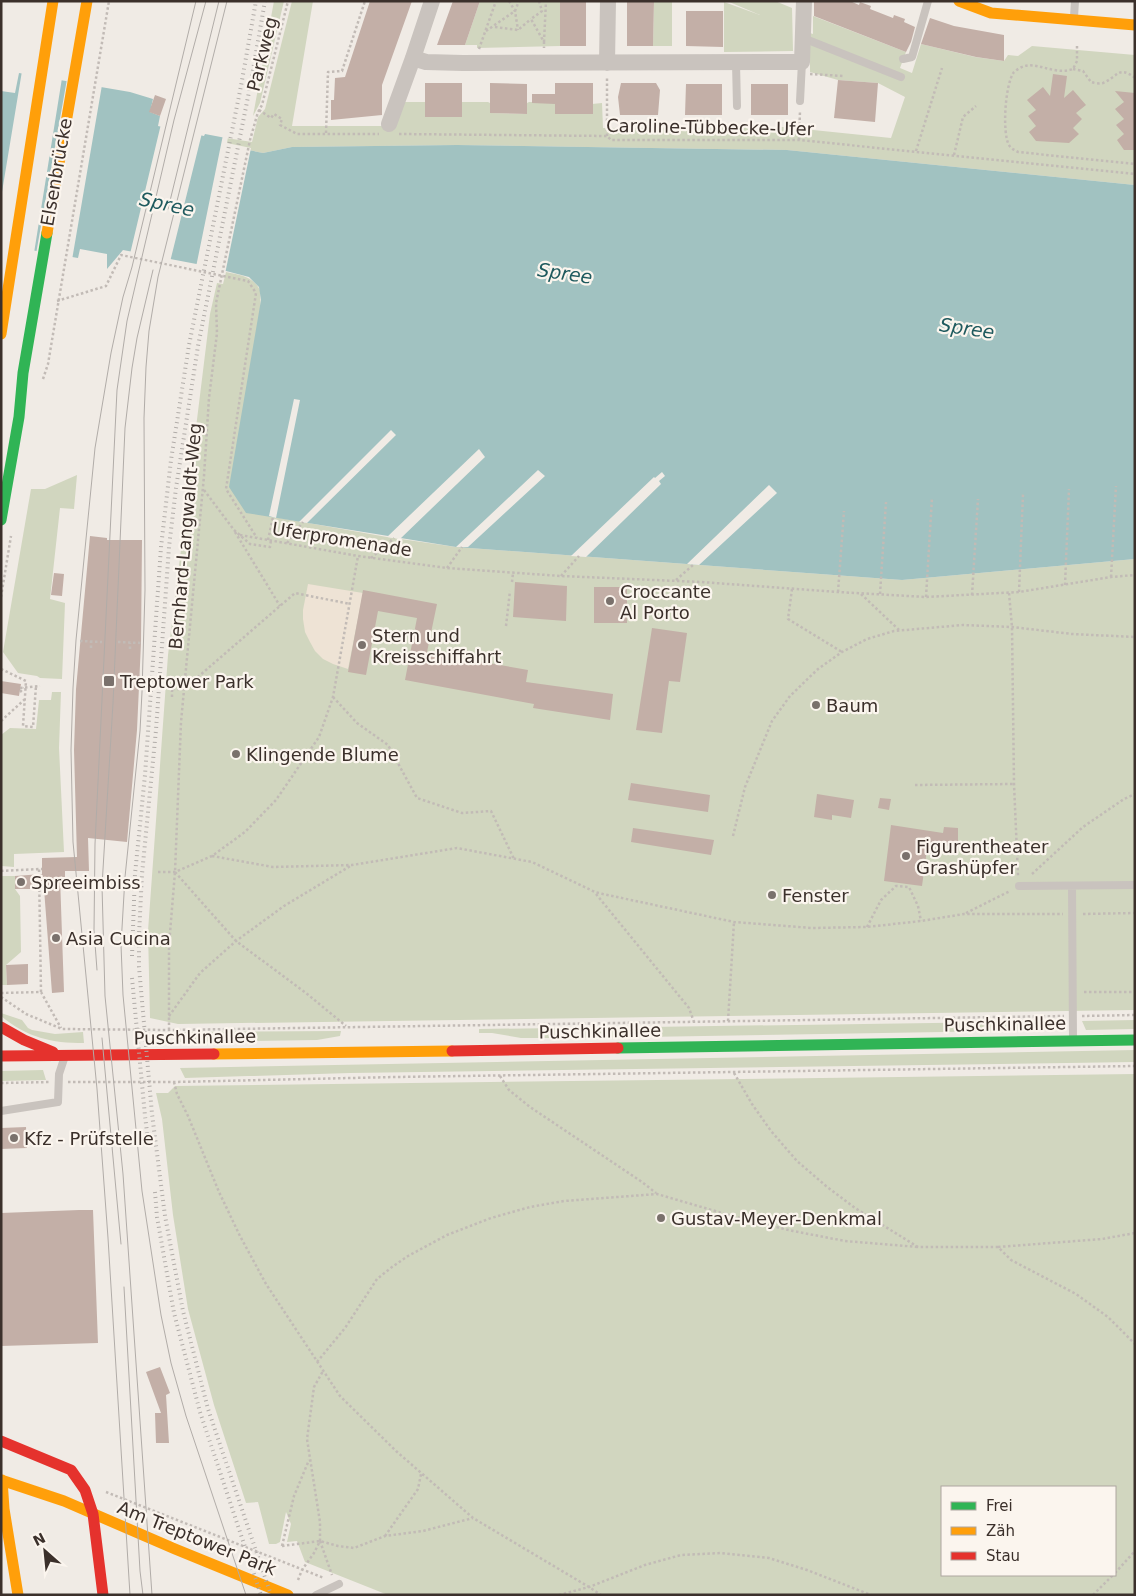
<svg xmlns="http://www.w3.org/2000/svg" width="1136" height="1596" viewBox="0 0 1136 1596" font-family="'DejaVu Sans',sans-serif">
<rect width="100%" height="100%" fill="#f0ebe5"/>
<path fill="#d1d6bf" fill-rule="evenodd" d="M274,1H284L260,103L253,116Z
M292,1H313L292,126H395L403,102H488L490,103L491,113L526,114L527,103L529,102H553L555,104V114H592V104L602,103L603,128L784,127L891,138L905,97L878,83L838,80L810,72V33L813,34V16L906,52L900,68L912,73L921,44L975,57L1004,61L1008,55L1018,56L1032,46L1135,55V185L787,150L457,145L292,147L263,153L224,145L226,138L252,142L258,117L265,109Z
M480,1H560V46L477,48V45H465Z
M654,1H672V46H653Z
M727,1H775L792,8L793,51L724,52V2L760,15Z
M226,272C240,275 253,276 260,290L269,516L387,537L456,547L902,580L1135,559V1010L178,1024L150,1018L148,931L168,655L210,314L217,283L223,284Z
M77,475L74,509L60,508L50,599L65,603L62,679L40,678L37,676L18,673L3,652L31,489H45Z
M52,692H61L59,748L64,852L14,854V867L1,866V735L10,728L36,729L39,700H51Z
M1,876H15V889L20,896L21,952L6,965L7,985H1Z
M1,1013L22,1020L28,1028L32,1030L55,1034L83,1032L84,1043C51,1043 28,1038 1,1016Z
M1135,1020V1029L1086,1030L1082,1021Z
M1062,1021L1060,1030L583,1038L584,1028Z
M559,1028L556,1038H521L492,1033H479V1029Z
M341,1031L340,1036L317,1040L179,1042L183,1032Z
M1135,1050V1062L350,1073L185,1078L180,1068Z
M43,1070L46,1080L1,1081V1071Z
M1135,1074V1595H388L305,1562L297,1541L287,1542L291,1524L286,1512L280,1542L276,1544H269L258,1502L246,1503L214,1405L188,1309L173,1215L162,1119L156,1093H168L175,1086ZM942,1487H1115V1575H942Z"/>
<path fill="#eee3d5" d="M308,584L363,593L348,669L333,664L323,659L315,651L310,642L305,632L303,619V610Z"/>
<path fill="#a1c2c1" d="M19,73L130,92L153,99L150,112L160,116L158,126L204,136L205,134L226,138L224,145L263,153L292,147L457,145L787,150L1135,185V559L902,580L456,547L246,513L229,487L261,300L259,287L249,277L207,266L123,250L107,269V254L80,249L78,258L1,245V91L15,93Z"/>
<path fill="#f0ebe5" d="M22,71L62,78L34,253L1,248V198Z
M67,79L102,85L72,260L36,254Z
M161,124L202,133L170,262L130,254Z
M223,135L228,137L227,143L251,148L225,274L196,267Z
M294,399L300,400L276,518L269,516Z
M391,430L396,435L307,523L299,522Z
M479,449L485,457L400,539L387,537Z
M538,470L545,476L468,547H456Z
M662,472L665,476L659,481L661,484L586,557L571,556L654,477L655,478Z
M769,485L777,493L699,565L687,564Z"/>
<path fill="#c3afa7" d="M370,1H412L382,85V115L331,120V100H334L335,78L345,77Z
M453,1H480L465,45H437Z
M560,1H586V46H560Z
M627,1H654L653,46H627Z
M814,1H850L859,5L860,2L871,6L870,9L893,18L894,15L905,19L904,22L915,27L911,42L906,52L814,16Z
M686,11H723V47L686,46Z
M930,18L954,26L1004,35V61L976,57L921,44Z
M1053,74L1067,76L1064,98L1073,90L1086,105L1076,113L1082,119L1073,128L1079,134L1069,143L1036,141L1029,132L1036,126L1028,116L1036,110L1027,100L1043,87L1050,96Z
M838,80L878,83L875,122L834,118Z
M425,83H462V117H425Z
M490,83L527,84V114L490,113Z
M555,83H593V114H555V104L532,103V94H555Z
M621,83H656L660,90L658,115H620L618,97Z
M686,84H722V115H685Z
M751,84H788V115H751Z
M1115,91L1135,93V150H1124L1117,140L1124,134L1116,125L1124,119L1115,109L1124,102Z
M155,95L166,99L160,116L149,112Z
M90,536L107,538V540H142L141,643L137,730L127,842L88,838L89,871H65V877H60L64,992L52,993L44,889H15V876L42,874V858L77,857L74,750L76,689Z
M54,573L64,574L62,596L51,595Z
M515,582L567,586L566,621L513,617Z
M594,587H627V623H594Z
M363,590L437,604L427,652L528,670L526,682L613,694L610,720L533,708L534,704L405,680L417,618L378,611L366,675L348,672Z
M652,628L687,633L680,682L669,681L662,733L636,730Z
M1,681L21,684L19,696L1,693Z
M631,783L710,795L708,812L628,800Z
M817,794L854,800L851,818L832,815V820L814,817Z
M880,798L891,799L889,810L878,808Z
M891,825L943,833L944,827L958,828V842H957L955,847L928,842L922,886L884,881Z
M633,828L714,840L711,855L631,842Z
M28,964V984L7,985L6,965Z
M26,1127L27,1148L1,1149V1128Z
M79,1210H93L98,1343L1,1346V1213Z
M160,1367L170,1393L166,1395L169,1443H156L155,1413H161L146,1372Z"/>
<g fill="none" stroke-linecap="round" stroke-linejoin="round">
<path stroke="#c2bbb6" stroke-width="2.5" stroke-dasharray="2.5 2.5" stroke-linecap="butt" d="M509,1L515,11L518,30
M539,1L542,11L531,19L544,42V48
M495,27L518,30L531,19
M486,31L515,11L519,1
M544,42L546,1
M1077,46V61L1073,69C1052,76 1035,59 1020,68C1019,68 1014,72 1014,72C1005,84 1002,133 1009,145C1011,149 1015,150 1018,152L1135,164
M479,49L496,1
M1073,69L1083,71L1091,82C1094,83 1099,84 1103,83C1117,77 1119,65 1135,78
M810,74L843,76
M259,110L271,118L274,114L282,119L280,125L297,134H379
M326,133L328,72L342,71L365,1
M399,134L607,136L611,140H799L1135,174
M607,136V78
M799,140L800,111
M916,151L942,68
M954,155L963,117L976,106
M57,301L106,286L121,255L248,281L256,293L226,489L257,538
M43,379L48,364L109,1
M204,490L234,530L250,544L270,547L271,540
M235,532L280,606
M240,535L358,556L447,568L561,576L701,582L838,592L926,597L1019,592L1111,577L1135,575
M268,540L273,517
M287,543L303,522
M371,558L394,538
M447,568L462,547
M561,576L579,556
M1111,577L1116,486
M676,580L693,565
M512,582L513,573
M1065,585L1069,489
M792,589L788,619L842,652
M838,592L844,511
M1019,592L1023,494
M1009,593L1012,627L1014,784L1018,876
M861,594L899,630
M880,594L886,502
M972,595L978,499
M1,597L11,536
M926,597L932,498
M506,626L510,591
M80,641L102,642
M118,642L141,643
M91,648V641
M130,649V643
M1,669L26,681L23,726L33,727L36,686
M20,688L40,686
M172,689H184L295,593L350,604
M20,692L24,688
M172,697V685
M333,697L357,723L388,745L417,798L462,813L491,811L514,859
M1,721L24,700
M915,785L1013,784
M733,836L745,787L772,721L790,696L818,669L842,652L867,639L894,631L963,625L1012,627L1072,634L1135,637
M212,856L273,867L352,865L457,848L532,862L595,892L603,894L734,922L812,928L867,927L921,921L964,914H1063
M1,871L39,869
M158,872H175L212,856L245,832L276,800L319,737L333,697L358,556
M175,872L236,941L306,993L346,1026
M1032,874L1083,827L1124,799L1135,794
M596,894L689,1008L694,1022
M966,913L1010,891
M1083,914L1135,913
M867,927L881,900L896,886L909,887L918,906L921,921
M41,992L61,1028
M1084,992H1135
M1,993L41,992L39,869H42
M1,997L26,1014L62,1029L169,1030L1064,1016
M169,1016L200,973L236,941L284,906L352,865
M1082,1016L1135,1015
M728,1021L734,922
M169,1030V945L175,872L181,722L204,476L209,398L217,333L216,303L250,140L258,112L262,105L288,1
M734,1073L752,1104L771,1131L797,1161L826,1186L855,1208L918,1247H998L1011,1260L1076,1294L1108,1317L1135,1344
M500,1076L509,1090L530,1107L642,1182L656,1193
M68,1082H174L395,1077L1135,1066
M174,1082L177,1094L188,1116L219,1192L240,1236L266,1284L340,1396L396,1451L473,1518L589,1587L601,1595
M1,1083L50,1082
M998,1247L1102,1239L1135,1233
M317,1362L345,1328L377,1279L392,1267L408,1256L447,1235L491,1218L530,1207L564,1201L657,1194L746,1220L793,1231L845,1241L918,1247
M106,1492L324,1578
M385,1536L418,1489L421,1474
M320,1541L332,1575
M282,1546L320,1541L338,1546L354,1548L385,1536L423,1531L473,1518
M282,1546L294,1496L309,1460
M1115,1573L1135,1551
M298,1580L302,1570L314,1553L320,1541V1522L307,1439L314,1387L323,1371
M559,1595L589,1587L645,1565L681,1555L721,1553L769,1558L807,1570L871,1595
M1093,1595L1113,1575"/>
<path stroke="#c9c3be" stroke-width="8" d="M1074,17L1075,1
M803,38L901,77
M903,59L912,57L928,1
M736,63L737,106
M800,101L802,62
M1019,886L1135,885
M1072,886L1073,1039
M1,1111L58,1102L59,1074L64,1059
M316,1595L339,1584"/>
<path stroke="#c9c3be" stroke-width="16" d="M413,58L426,62L463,63L802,62L804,1
M607,63L608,1
M389,124L413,58L432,1"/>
<path stroke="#30b455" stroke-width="11" d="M1,520L19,417L23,373L47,233
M618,1048L1135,1040"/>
<path stroke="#ff9f0a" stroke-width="11" d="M959,1L991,13L1135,25
M47,233L87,1
M1,334L53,1
M214,1054L452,1051
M1,1480L64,1501L175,1549L288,1595
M2,1480L4,1509L18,1595"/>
<path stroke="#e5322d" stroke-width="11" d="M1,1027L24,1040L53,1052
M452,1051L618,1048
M1,1056L214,1054
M1,1441L71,1470L85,1490L93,1514
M93,1514L103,1595"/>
<path stroke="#b1aca8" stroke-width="1" d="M227,1L158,277L149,331L146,367L144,418L145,590L142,692L140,731L125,877L121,945L123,995L142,1191L161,1315L171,1363L186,1416L246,1595
M168,209L219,1
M97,970L94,930L95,844L117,390L127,321L174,120L206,1
M102,1038L121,1244
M124,1287L140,1571L143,1595
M130,1595L108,1238L97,1089L73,842L71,750L73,688L76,640L95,448L111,353L123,297L132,267L196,1
M152,1595L123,1174L105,996L102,886L113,703L125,428L132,368L137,338L153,270"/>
<path stroke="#b1aca8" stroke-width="4" stroke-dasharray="1 4" stroke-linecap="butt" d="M265,1L250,87L198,346L176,488L169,547L156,730L142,874L139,935V967L152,1114L165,1216L183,1311L208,1409L271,1595
M132,956L135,874L145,775L161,547L171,460L189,345L241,86L256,1
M132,978L145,1116L148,1140
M155,1192L157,1217L174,1313L200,1412L261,1595"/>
</g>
<g fill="#7a716c" stroke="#fbf5ee" stroke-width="2">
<circle cx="610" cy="601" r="5"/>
<circle cx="362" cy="645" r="5"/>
<rect x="103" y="675" width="12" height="12" rx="2.5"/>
<circle cx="816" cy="705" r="5"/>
<circle cx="236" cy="754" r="5"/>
<circle cx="906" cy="856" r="5"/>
<circle cx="21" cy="882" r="5"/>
<circle cx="772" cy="895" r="5"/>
<circle cx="56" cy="938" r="5"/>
<circle cx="14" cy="1138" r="5"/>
<circle cx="661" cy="1218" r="5"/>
</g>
<g text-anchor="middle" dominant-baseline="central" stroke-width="4.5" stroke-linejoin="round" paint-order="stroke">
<g font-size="18" fill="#3b302b" stroke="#fbf5ee">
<text transform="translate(262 54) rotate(-76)">Parkweg</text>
<text transform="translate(710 127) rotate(1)">Caroline-Tübbecke-Ufer</text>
<text transform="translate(56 172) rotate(-80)">Elsenbrücke</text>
<text transform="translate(185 536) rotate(-85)">Bernhard-Langwaldt-Weg</text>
<text transform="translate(342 539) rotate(9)">Uferpromenade</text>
<text transform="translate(1005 1024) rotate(-1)">Puschkinallee</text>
<text transform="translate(600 1031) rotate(-1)">Puschkinallee</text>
<text transform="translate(195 1037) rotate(-1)">Puschkinallee</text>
<text transform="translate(197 1538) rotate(22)">Am Treptower Park</text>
</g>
<g font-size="18" fill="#3b302b" stroke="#fbf5ee" text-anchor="start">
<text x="620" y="591">Croccante<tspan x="620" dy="21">Al Porto</tspan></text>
<text x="372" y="635">Stern und<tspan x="372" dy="21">Kreisschiffahrt</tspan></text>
<text x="120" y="681">Treptower Park</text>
<text x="826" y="705">Baum</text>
<text x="246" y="754">Klingende Blume</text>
<text x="916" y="846">Figurentheater<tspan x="916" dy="21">Grashüpfer</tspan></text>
<text x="31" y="882">Spreeimbiss</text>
<text x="782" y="895">Fenster</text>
<text x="66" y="938">Asia Cucina</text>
<text x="24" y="1138">Kfz - Prüfstelle</text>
<text x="671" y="1218">Gustav-Meyer-Denkmal</text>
</g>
<g font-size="19" font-style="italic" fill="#1f5a5e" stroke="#fbf5ee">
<text transform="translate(167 204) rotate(12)">Spree</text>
<text transform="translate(565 273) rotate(8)">Spree</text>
<text transform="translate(967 328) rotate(8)">Spree</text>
</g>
</g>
<rect width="1136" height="1596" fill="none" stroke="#3b302b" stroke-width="5"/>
<rect x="941" y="1486" width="175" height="90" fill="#fbf5ee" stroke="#aea6a0"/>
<rect x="951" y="1502" width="25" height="8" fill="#30b455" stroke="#aea6a0"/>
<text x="986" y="1511" font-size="15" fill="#3b302b">Frei</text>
<rect x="951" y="1527" width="25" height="8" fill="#ff9f0a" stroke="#aea6a0"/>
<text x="986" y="1536" font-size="15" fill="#3b302b">Zäh</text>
<rect x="951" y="1552" width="25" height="8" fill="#e5322d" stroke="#aea6a0"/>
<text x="986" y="1561" font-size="15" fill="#3b302b">Stau</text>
<g transform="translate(45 1551) rotate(333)" stroke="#fbf5ee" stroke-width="4" paint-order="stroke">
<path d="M0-4L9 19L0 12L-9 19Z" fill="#3b302b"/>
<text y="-8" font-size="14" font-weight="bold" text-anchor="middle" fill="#3b302b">N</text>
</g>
</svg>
